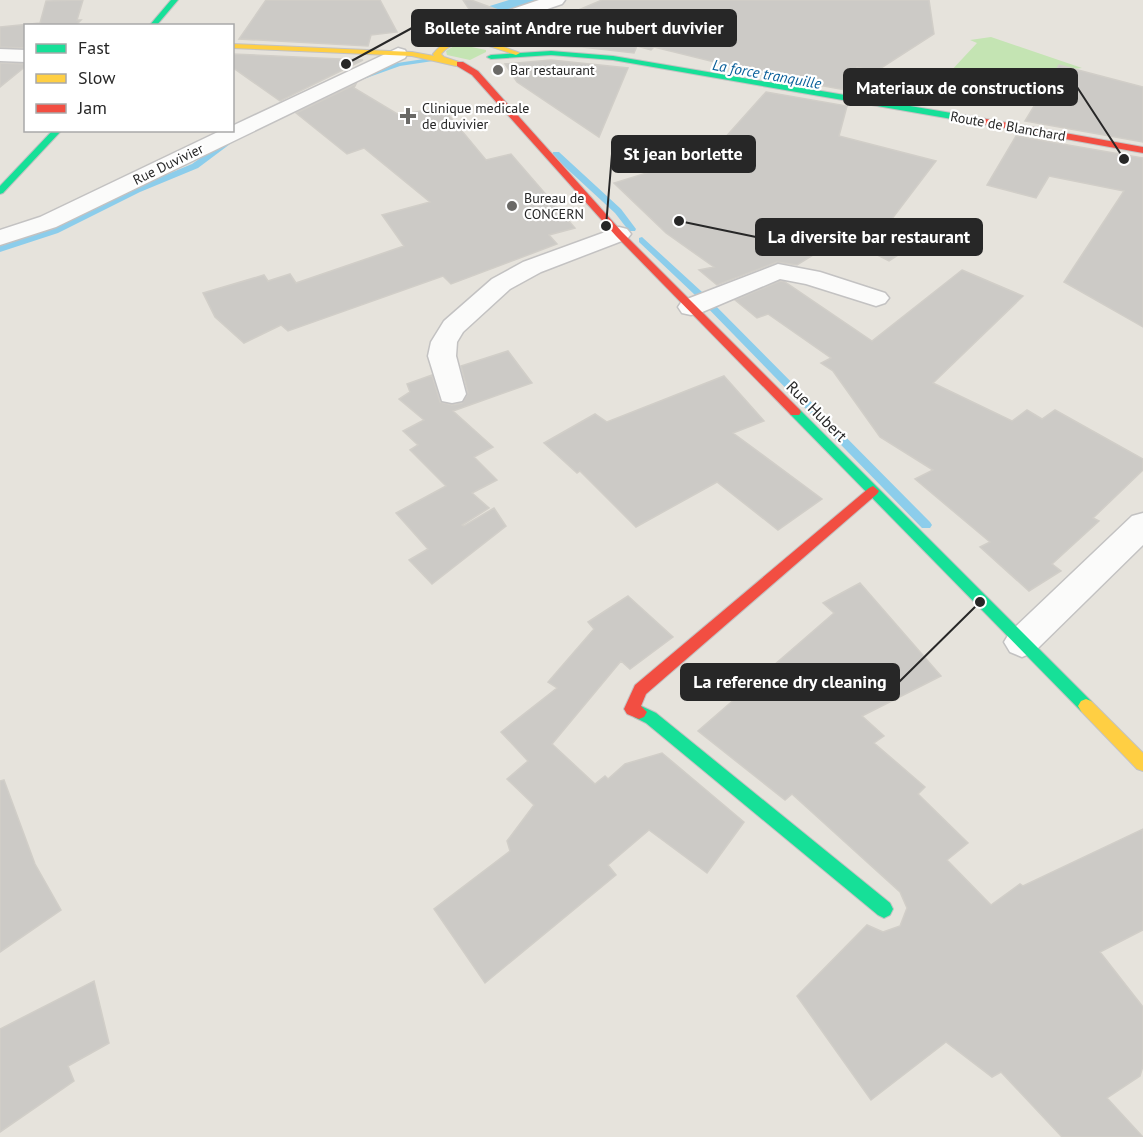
<svg xmlns="http://www.w3.org/2000/svg" width="1143" height="1137" viewBox="0 0 1143 1137" font-family="'PT Sans',sans-serif">
<rect width="100%" height="100%" fill="#e6e3dc"/>
<path fill="#c4e4b3" d="M991,37L1082,68L964,82L949,73L977,43L970,40Z
M457,44L486,50V52L470,60L447,55L446,51Z"/>
<g fill="none" stroke-linecap="round" stroke-linejoin="round">
<path fill="#8ccdeb" fill-rule="evenodd" d="M431,58L433,59V61L400,66L358,81L352,80L397,63Z
M227,139L234,141L198,168L140,192L58,233L0,252V246L52,229L134,188L192,164Z
M553,152H559L621,209L636,229L635,231H629L615,213L553,156Z
M642,237L701,291L930,522L932,525L930,528H922L695,295L639,242V238Z"/>
<path fill="#8ccdeb" fill-rule="evenodd" d="M509,0H542L539,5L451,33H435L432,28L435,23Z"/>
</g>
<path fill="#cccac6" stroke="#d1cec8" stroke-width="1.5" d="M83,0L77,20H81L75,26H26V48L0,47V27L40,23L46,1Z
M266,0H380L397,32L371,35L368,46L239,39Z
M463,0H471L501,11L477,21Z
M602,0H929L934,34L875,72L857,67L851,91L779,78L654,47L651,50L637,46L634,53L582,47L519,46L488,38L486,35L525,19L543,25Z
M232,54L363,60L280,101L232,67Z
M551,60L628,68L599,137L517,82L505,64Z
M0,63L26,64V66L0,87Z
M1059,65L1143,87V142L1025,121Z
M356,84L354,88L399,115L442,107L486,160L511,154L575,228L549,235L557,244L451,284L443,276L288,331L281,325L244,343L215,317L203,293L264,275L268,281L290,274L296,283L404,246L382,215L430,202L364,148L347,154L296,113Z
M766,92L847,106L839,136L936,161L888,224L921,240L889,261L842,237L797,265L777,262L717,285L699,270L714,267L666,233L614,183L685,161L697,169Z
M1016,136L1143,158V327L1064,282L1124,191L1049,176L1036,198L987,185Z
M962,270L1023,296L933,383L1012,421L1027,410L1042,419L1055,410L1143,459V470L1093,518L1099,521L1052,564L1061,571L1029,591L980,547L990,542L915,479L933,470L880,437L833,371L821,363L831,358L768,314L757,318L735,300L780,281L785,282L872,341Z
M508,351L532,383L453,411L493,447L474,457L497,480L472,493L489,508L462,525L464,526L494,508L506,526L432,584L409,560L428,549L396,513L446,486L410,450L418,445L403,431L424,420L399,399L410,392L407,384L432,375L440,402L452,405L462,403L468,393L461,366Z
M724,376L764,421L733,433L822,499L778,530L717,482L636,527L580,471L577,473L544,443L595,414L607,422Z
M860,583L941,676L862,716L884,736L874,743L925,787L918,794L968,843L947,860L991,905L1020,884L1023,886L1143,829V930L1100,952L1143,1007V1066L1140,1076L1107,1098L1143,1137H1062L1001,1072L992,1077L946,1042L871,1100L797,996L867,925L883,932L900,926L907,908L900,892L792,794L785,800L698,731L834,613L823,603Z
M628,596L673,637L630,669L621,661L552,744L595,784L605,776L608,779L625,764L662,753L744,822L707,873L649,830L608,865L616,875L485,983L434,909L510,851L507,841L534,805L507,779L528,761L501,732L557,688L548,682L594,629L588,622Z
M4,780L35,864L61,910L0,952V781Z
M94,981L109,1043L68,1066L74,1081L0,1132V1029Z"/>
<g fill="none" stroke-linecap="round" stroke-linejoin="round">
<g stroke="#c3c2c2" stroke-width="3">
<path id="street" d="M539,0H565L562,4L504,24L463,44L457,45L448,40L451,36L492,16Z
M398,48L405,50L407,54L405,58L56,227L0,245V230L40,217L222,130H232V126Z
M0,49L26,50V62L0,61Z
M619,227L627,229L631,234L627,239L541,272L510,289L463,332L457,342L456,356L466,394L462,401L452,403L442,401L428,356L431,342L444,321L492,279L523,262Z
M778,264L820,272L885,293L889,298L885,303L876,306L806,284L780,279L700,313L691,315L682,313L678,307L682,301Z
M1143,513V545L1034,652L1022,657L1010,652L1004,642L1010,632L1132,516Z"/>
</g>
<g stroke="#c3c2c2" stroke-width="2">
<path id="fast" d="M171,0H178L156,26H149Z
M551,51L613,56L975,117L979,120L975,123L613,60L551,55L491,59L487,57L491,55Z
M53,130H62L3,193L0,194V186Z
M795,408L799,409L1091,701L1094,706L1091,711L1086,713L1081,711L791,415L789,412Z
M639,705L656,713L890,903L893,909L890,915L884,918L878,915L646,723L634,717L631,712L634,707Z"/>
</g>
<g stroke="#c3c2c2" stroke-width="2">
<path id="slow" d="M463,37L487,41L520,53L516,55C492,48 461,30 441,54L444,57L459,62L460,64L456,66L412,56L232,48V44L412,52L434,56L433,54C442,43 449,39 463,37Z
M1086,699L1091,701L1143,753V771L1137,769L1081,711L1078,706L1081,701Z"/>
</g>
<g stroke="#c3c2c2" stroke-width="2">
<path id="jam" d="M457,62H463L478,71L622,232L799,409L801,412L799,415H791L616,236L472,75L457,66Z
M975,117L1143,147V153L972,122L971,120Z
M873,486L879,491L877,494L646,694L641,706L647,712L644,717L639,719L627,714L624,709L635,685L869,488Z"/>
</g>
<use href="#street" fill="#fbfbfa" fill-rule="evenodd"/>
<use href="#fast" fill="#16e098" fill-rule="evenodd"/>
<use href="#slow" fill="#ffcf43" fill-rule="evenodd"/>
<use href="#jam" fill="#f24e42" fill-rule="evenodd"/>
</g>
<g fill="#6a6966" stroke="#fff" stroke-width="2">
<circle cx="498" cy="70" r="6"/>
<path d="M405 107h6v6h6v6h-6v6h-6v-6h-6v-6h6z"/>
<circle cx="512" cy="206" r="6"/>
</g>
<g text-anchor="middle" dominant-baseline="central" stroke-width="4.5" stroke-linejoin="round" paint-order="stroke">
<g font-size="14" fill="#272727" stroke="#fff" text-anchor="start">
<text x="510" y="70">Bar restaurant</text>
<text x="422" y="108">Clinique medicale<tspan x="422" dy="16">de duvivier</tspan></text>
<text x="524" y="198">Bureau de<tspan x="524" dy="16">CONCERN</tspan></text>
</g>
<g font-size="14" fill="#272727" stroke="#fff">
<text transform="translate(1008 126) rotate(10)">Route de Blanchard</text>
<text transform="translate(168 164) rotate(-26)">Rue Duvivier</text>
</g>
<g font-size="15" font-style="italic" fill="#085f9a" stroke="#fff">
<text transform="translate(767 74) rotate(10)">La force tranquille</text>
</g>
<g font-size="16" fill="#272727" stroke="#fff">
<text transform="translate(817 411) rotate(45)">Rue Hubert</text>
</g>
</g>
<path fill="none" stroke="#272727" stroke-width="2" d="M346 64L412 28M1124 159L1077 87M606 226L612 154M679 221L756 237M980 602L899 682"/>
<g fill="#272727" stroke="#fff" stroke-width="2">
<circle cx="346" cy="64" r="6"/>
<circle cx="1124" cy="159" r="6"/>
<circle cx="606" cy="226" r="6"/>
<circle cx="679" cy="221" r="6"/>
<circle cx="980" cy="602" r="6"/>
</g>
<g fill="#272727" stroke="#272727" stroke-width="2">
<rect x="412" y="10" width="324" height="36" rx="6"/>
<rect x="844" y="69" width="233" height="36" rx="6"/>
<rect x="612" y="136" width="143" height="36" rx="6"/>
<rect x="756" y="219" width="226" height="36" rx="6"/>
<rect x="681" y="664" width="218" height="36" rx="6"/>
</g>
<g font-size="18" text-anchor="middle" font-weight="bold" fill="#fff">
<text x="574" y="34">Bollete saint Andre rue hubert duvivier</text>
<text x="960" y="94">Materiaux de constructions</text>
<text x="683" y="160">St jean borlette</text>
<text x="869" y="243">La diversite bar restaurant</text>
<text x="790" y="688">La reference dry cleaning</text>
</g>
<rect x="24" y="24" width="210" height="108" fill="#ffffff" stroke="#a9a9a9" stroke-width="1.5"/>
<rect x="36" y="44" width="30" height="9" fill="#16e098" stroke="#a9a9a9" stroke-width="1.5"/>
<text x="78" y="54" font-size="18" fill="#272727">Fast</text>
<rect x="36" y="74" width="30" height="9" fill="#ffcf43" stroke="#a9a9a9" stroke-width="1.5"/>
<text x="78" y="84" font-size="18" fill="#272727">Slow</text>
<rect x="36" y="104" width="30" height="9" fill="#f24e42" stroke="#a9a9a9" stroke-width="1.5"/>
<text x="78" y="114" font-size="18" fill="#272727">Jam</text>
</svg>
